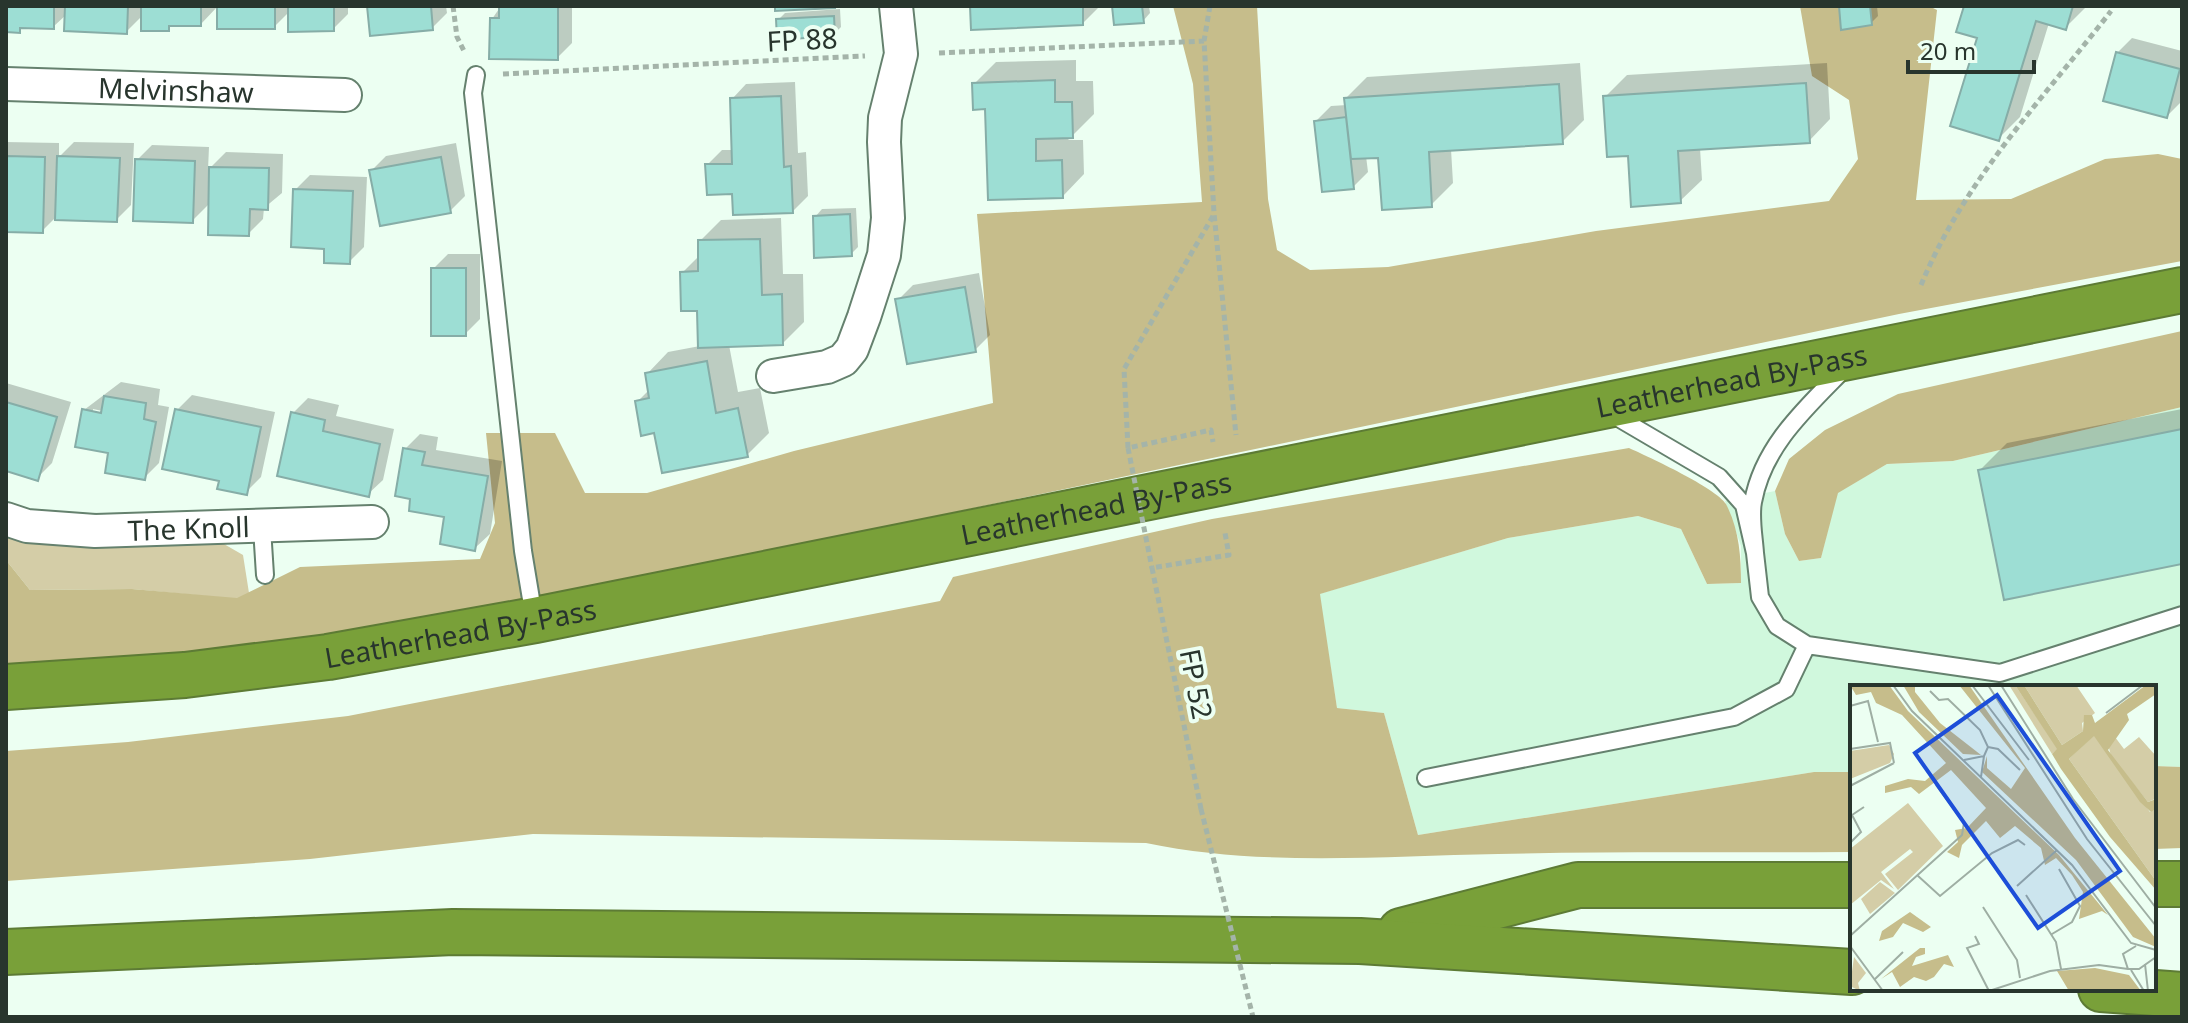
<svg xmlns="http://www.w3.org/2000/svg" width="2188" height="1023" viewBox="0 0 2188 1023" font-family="'Noto Sans',sans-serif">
<rect width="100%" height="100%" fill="#ecfff2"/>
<path fill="#d0f8dd" d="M2182,407V767L2154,766V687H1852V772H1814L1418,835L1384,713L1337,708L1319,594L1508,538L1638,516L1681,529L1707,584L1741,583V546L1725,501L1775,491L1785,534L1799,561L1821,558L1837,493L1887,464L1953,461Z"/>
<path fill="#d4cda7" d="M6,537L217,540L243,555L249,593L237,599L132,589L30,590L6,560Z"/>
<path fill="#c6bd8b" d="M1173,6H1257L1268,199L1277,250L1310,270L1388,267L1596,231L1829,201L1858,159L1849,100L1812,76L1800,6H1929L1937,10L1916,200L2011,199L2105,159L2158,154L2182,159V261L1899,314L488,610L272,646L6,670V560L30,590L132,589L237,598L300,567L480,559L495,523L486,433H555L585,493H647L794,451L993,403L977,214L1202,202L1193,84Z
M2182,331V407L1953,461L1887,464L1838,493L1821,558L1799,561L1785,534L1775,491L1789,459L1825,430L1898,394Z
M1629,448C1649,457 1716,488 1726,504C1739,529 1741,556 1741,583L1707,584L1681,529L1638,516L1508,538L1320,594L1337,708L1384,713L1418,835L1814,772H1852V852C1734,853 1616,851 1498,854C1381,856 1261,867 1146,843L533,834L310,859L6,881V751L128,742L348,716L940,601L953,577L1212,519Z
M2154,766L2182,767V848L2154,849Z"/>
<path fill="#0003" fill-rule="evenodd" d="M6,6H348V14L333,29L290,11L274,27L218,6L201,24H173L168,29L143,15L126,32L67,14L53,27L23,26L19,31L6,30Z
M369,6H446L447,13L432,28Z
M501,6H572V43L557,58L492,19Z
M972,6H1097L1098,8L1083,23Z
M1114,6H1149L1150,13L1143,21Z
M1841,6H1877L1878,16L1871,23Z
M1966,6H2087L2065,28L2049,23L2020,117L1998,139L1979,37Z
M840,9L841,27L834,34L778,20L785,13Z
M2132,38L2182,51V101L2167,116L2117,53Z
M1076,60V81H1093L1094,114L1068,140H1083L1084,174L1063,196L987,107L974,84L996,62Z
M1580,63L1584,120L1562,142L1451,149L1453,183L1431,205L1380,155L1366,156L1368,172L1353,187L1316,121L1331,106L1347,105L1346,98L1367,77Z
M1827,63L1830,119L1809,141L1700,148L1702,180L1680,201L1630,154L1605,97L1627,75Z
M795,82L798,153L806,152L808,196L793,211L734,191L707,165L722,150H733L732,99L746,84Z
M6,142L59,143V157L74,142L134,143L131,205L116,220L55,218L42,231L6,230Z
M456,143L465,196L450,211L371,171L386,156Z
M152,145L209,147L208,170L226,152L283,154L282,193L264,208L263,219L248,234L210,203L192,221L137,160Z
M310,175L367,177L364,247L349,262L327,247L295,190Z
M856,208L858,247L851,254L815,217L822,209Z
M781,218L783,274H803L804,322L782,344L729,345L738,392L760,388L769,433L747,455L656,431L637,402L650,389L647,374L668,352L700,346L699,309L682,273L700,255V241L721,220Z
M448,254H480V319L465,334L433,269Z
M979,273L990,335L975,350L898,300L913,285Z
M121,382L160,389L158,405L169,407L159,463L144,478L110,452L84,410ZM93,409L112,413H93Z
M6,383L71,402L52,463L37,478L6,469Z
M192,395L275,412L261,477L246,492L221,480L177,410Z
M308,398L339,405L336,416L394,429L383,480L368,494L293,413Z
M2182,409V562L1980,470L2007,443Z
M420,434L438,437L436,450L502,461L490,534L475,548L447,516L405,449Z"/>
<path fill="#9dded4" stroke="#86ada7" stroke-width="2" d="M6,6H54V29L20,28V33L6,32Z
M65,6H128L127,34L64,31Z
M141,6H201V26H169V31H141Z
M217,6H275V29H217Z
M288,6H334V31L288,32Z
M367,6H431L433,30L370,36Z
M499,6H558V60L489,59L490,18H499Z
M775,6H835V8L775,11Z
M970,6H1083V25L971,30Z
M1112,6H1142L1144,23L1114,25Z
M1839,6H1870L1872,25L1841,30Z
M1964,6H2073L2066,30L2036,21L1999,141L1950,126L1977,38L1956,32Z
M834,16L835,36L777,40L776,19Z
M2116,52L2180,69L2167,118L2103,101Z
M1055,80V102H1072L1073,138L1036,139V161L1062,160L1063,198L988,200L985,109L973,110L972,83Z
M1806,83L1810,143L1678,151L1681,203L1631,207L1628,156L1607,157L1603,96Z
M1559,84L1563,144L1429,152L1432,207L1382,210L1378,158L1351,159L1344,98Z
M781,96L784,167L791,166L793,213L733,215L732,194L707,195L705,164H732L730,98Z
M1346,117L1354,189L1322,192L1314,121Z
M6,156L45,157L43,233L6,232Z
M57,156L120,158L117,222L55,220Z
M441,157L451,213L380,226L369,170Z
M135,159L195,161L193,223L133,221Z
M209,167L269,168L268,210L250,209L249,236L208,235Z
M293,189L353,191L350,264L324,263V249L291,247Z
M850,214L852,256L814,258L813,216Z
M760,239L762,295L782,294L783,345L698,348L697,311H681L680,272L698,271V240Z
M431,268H466V336H431Z
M965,287L976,352L907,364L895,299Z
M707,361L716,413L738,408L748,457L662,473L654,433L641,436L635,401L649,398L645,373Z
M104,396L146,403L144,419L156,422L145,480L105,473L108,453L75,447L82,409L101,413Z
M6,402L57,417L38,481L6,471Z
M175,409L261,427L247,495L217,489L219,481L162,469Z
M291,412L325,420L323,431L380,444L369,497L277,476Z
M2182,429V564L2004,600L1978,470Z
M403,448L425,452L422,465L488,476L475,551L440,544L444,517L409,511L410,499L395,496Z"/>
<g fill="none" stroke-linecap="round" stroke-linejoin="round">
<g stroke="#65816e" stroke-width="20">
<path id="lane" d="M476,75L473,93L523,551L534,617
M1610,413L1719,477L1744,505L1755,553C1754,537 1750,518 1753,502C1763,446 1806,408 1844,369
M262,528L265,575
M1755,553L1760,597L1777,626L1807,645L2000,673L2182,615
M1426,778L1734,717L1786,689L1807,645"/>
</g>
<g stroke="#65816e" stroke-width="36">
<g id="street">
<path id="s1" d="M6,84L345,95"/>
<path d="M773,376L827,367L843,360L852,349L864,317L884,255L888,218L884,142L885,118L901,54L896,6"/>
<path id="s2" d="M6,519L27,526L95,531L372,522"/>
</g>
</g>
<g stroke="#5d7b35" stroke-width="48">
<g id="highway">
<path id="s3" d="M6,687L185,675L328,657L535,620L2182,290"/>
<path d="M2154,884H2182"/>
<path d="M1401,931L1578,885H1852"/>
<path d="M6,952L453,932L1360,941L1852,972"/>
<path d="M2101,989L2182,995"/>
</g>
</g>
<path stroke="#a4b4a9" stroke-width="5" stroke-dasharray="6 4" stroke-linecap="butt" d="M453,6L457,37L464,51
M1210,6L1204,41L1214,213L1236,435
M939,53L1204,41
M503,74L865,56
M1213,216L1124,369L1128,448L1211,430L1213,442
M1921,285C1965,179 2042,100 2111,11
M1201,809L1152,568L1229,555L1225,533"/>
<use href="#lane" stroke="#fff" stroke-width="16"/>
<use href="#street" stroke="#fff" stroke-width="32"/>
<use href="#highway" stroke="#79a039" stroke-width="44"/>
<path stroke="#a4b4a9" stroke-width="5" stroke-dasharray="6 4" stroke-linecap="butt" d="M1128,448L1152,568
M1201,809L1253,1017"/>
</g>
<g text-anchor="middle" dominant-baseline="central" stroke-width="8" stroke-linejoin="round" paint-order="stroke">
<g font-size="28" fill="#28352d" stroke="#ecfff2">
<text transform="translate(802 39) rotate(-3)">FP 88</text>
<text stroke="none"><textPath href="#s1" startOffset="170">Melvinshaw</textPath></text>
<text stroke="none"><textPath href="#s3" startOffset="1754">Leatherhead By-Pass</textPath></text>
<text stroke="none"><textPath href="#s3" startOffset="1106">Leatherhead By-Pass</textPath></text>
<text stroke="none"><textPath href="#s2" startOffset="184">The Knoll</textPath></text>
<text stroke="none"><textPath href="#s3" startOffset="458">Leatherhead By-Pass</textPath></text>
<text transform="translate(1197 684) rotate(79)">FP 52</text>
</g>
</g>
<g transform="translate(1850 685)">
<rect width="306" height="306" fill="#ecfff2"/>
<path d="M159,0H165L208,64L202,69ZM174,0H226L245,28L232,38L233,46L212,60ZM244,50L300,127L306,124V196L219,74ZM265,52L274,64L289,52L306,71L305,114L298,117L261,71L258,59ZM39,60L44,69L40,78L0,94V66ZM58,118L93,161L48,205L35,189L63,167L60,164L31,187L44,204L31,195L0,220V164ZM30,197L45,208L20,229L11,214ZM4,272L16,288L8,298L10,306L0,301Z" fill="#d4cda7"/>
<path d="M0,0H39L58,26L209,170L258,230L252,226L229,234L233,207L222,190L206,173L195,180L191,163L165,141L150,153L136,136L112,160L109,173L97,167L108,157L105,145L117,143L136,123L101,85L69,109L61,102L35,108V101L58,94L75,96L96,78L52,30L26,18L21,7L6,10ZM53,0H65V7L90,38L131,70L113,69L69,27ZM109,0H119L225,153L306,254V262L283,252L226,175L132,87L137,71V83L161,104L175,83ZM165,0H174L212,60L233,46L234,30H242L245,38L296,0H306V9L277,29L279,35L258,65L298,117L306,114V124L301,127L290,117L244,51L219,74L306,196V205L260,152L211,84L202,69L207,64ZM60,227L81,242L73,247L53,238L43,252L29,256L32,246ZM70,263H75V269L66,272L62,281L98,270L104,282L94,279L84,292L76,296L64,292L50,302L42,287L31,294ZM245,283L279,290L291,306H219L207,286Z" fill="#c6bd8b"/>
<path fill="none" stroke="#9eaea3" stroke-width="2" d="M43,0L62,26L222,180L281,258L306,265M122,0L179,75M138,0L237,154L306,241M151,0L223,114L306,223M80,6L89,15L98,14L130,45L138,62L134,71M0,21L18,16L28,57M256,28L293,0M138,62L148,64L170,85M0,64L40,58L44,78M114,75L134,71L131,92M0,101L44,78M0,158L11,147L2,130L14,122M67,190L90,211L142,168L168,155L175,160M167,201L207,165M176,210L206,257L211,284M133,222L167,275L170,293M202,249L222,237L230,221L209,184M0,251L112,150L114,138L86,100M125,251L129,259L117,263L139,306M0,261L33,306M286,261L273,269L278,284H289L306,272M295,279L298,306M281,285L294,306M25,294L53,267M139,306L200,286L249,280L278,284"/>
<path fill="#1d4ed8" fill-opacity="0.15" stroke="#1d4ed8" stroke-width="4" d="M147,10L270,186L188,243L65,68Z"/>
<rect width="306" height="306" fill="none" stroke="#28352d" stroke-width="4"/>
</g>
<rect width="2188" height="1023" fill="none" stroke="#28352d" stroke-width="16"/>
<path d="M1908 60v12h126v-12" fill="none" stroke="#28352d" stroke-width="4"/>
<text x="1920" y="60" font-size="24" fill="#28352d" stroke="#ecfff2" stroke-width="6" paint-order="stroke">20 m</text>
</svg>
